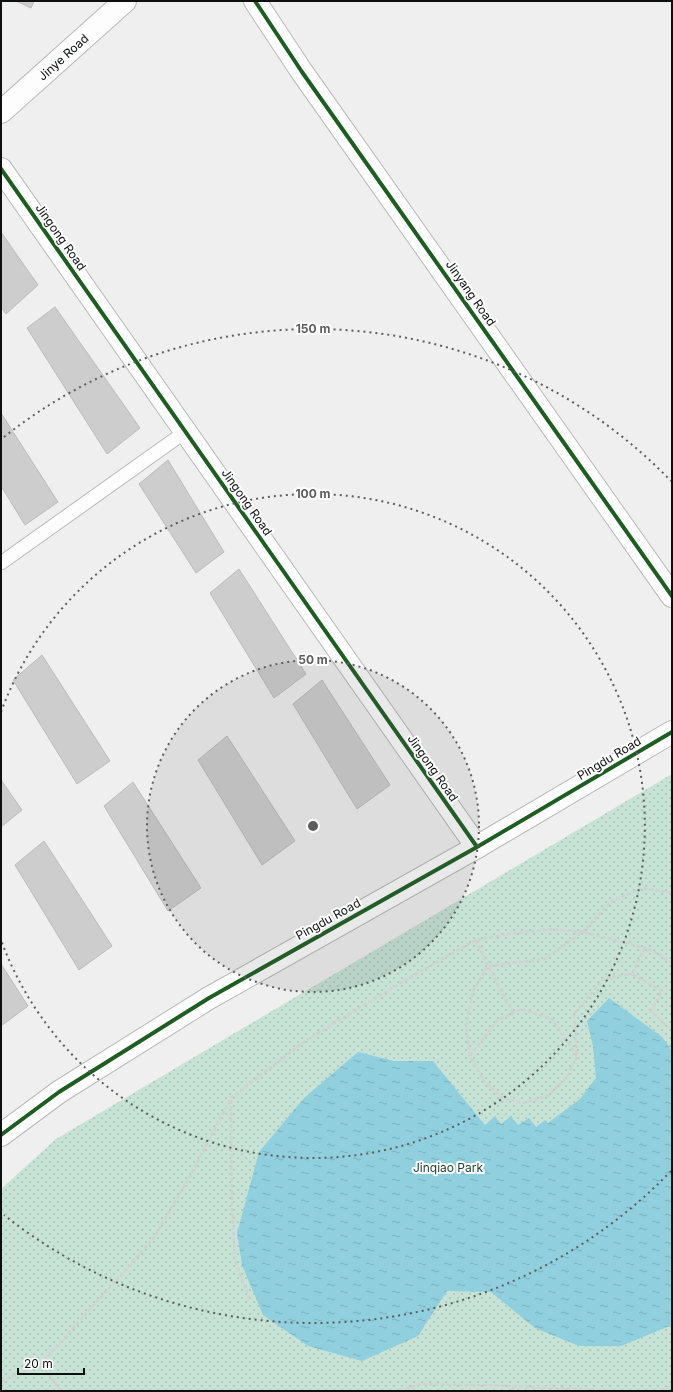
<svg xmlns="http://www.w3.org/2000/svg" width="673" height="1392" viewBox="0 0 673 1392" font-family="Inter,sans-serif">
<defs>
<pattern id="grass-dots" width="8" height="8" patternUnits="userSpaceOnUse"><rect width="8" height="8" fill="#c6e3d6"/><path d="M2 2h.1M6 6h.1" fill="none" stroke="#a9c2b6" stroke-width="1.8" stroke-linecap="round"/></pattern>
<pattern id="water-ripples" width="26" height="14" patternUnits="userSpaceOnUse"><rect width="26" height="14" fill="#90cfde"/><path d="M2 4q2-2 4 0t4 0M15 11q2-2 4 0t4 0" fill="none" stroke="#7bb1bd"/></pattern>
</defs>
<rect width="100%" height="100%" fill="#efeff0"/>
<path fill="url(#grass-dots)" d="M672,774V1391H1V1189L56,1139Z"/>
<path fill="url(#water-ripples)" d="M609,998L662,1037L672,1051V1325L621,1346H579L535,1328L491,1292L447,1291L418,1336L362,1361L308,1346L263,1315L242,1265L237,1233L259,1152L304,1098L358,1052L394,1061H433L485,1125L495,1116L501,1124L511,1116L518,1125L529,1118L536,1127L545,1120L548,1123L580,1099L596,1078L593,1046L587,1021Z"/>
<path fill="#cdcdcd" stroke="#bcbcbc" d="M16,1H34L31,8Z
M1,232L38,285L6,314L1,307Z
M55,307L140,428L107,454L27,328Z
M1,413L58,502L25,525L1,486Z
M168,460L224,552L196,573L139,484Z
M239,569L306,674L274,698L210,593Z
M42,655L110,761L77,784L13,680Z
M322,680L390,785L357,809L293,704Z
M227,736L295,841L262,865L198,760Z
M1,780L22,810L1,827Z
M133,782L201,888L168,911L104,806Z
M44,841L112,946L79,970L15,865Z
M1,964L28,1006L1,1026Z"/>
<g fill="none" stroke-linecap="round" stroke-linejoin="round">
<g stroke="#bababb" stroke-width="15">
<path id="service" d="M1,563L185,432"/>
</g>
<g stroke="#bababb" stroke-width="24">
<g id="minor">
<path id="s1" d="M1,112L125,1"/>
<path d="M1,169L477,847"/>
</g>
</g>
<g stroke="#bababb" stroke-width="24">
<path id="tertiary" d="M255,1L302,72L672,596
M1,1135L59,1092L209,998L477,847L672,732"/>
</g>
<path stroke="#d1d1d2" stroke-width="2.5" stroke-dasharray="4 2" stroke-linecap="butt" d="M476,940L488,966L473,991L466,1026L470,1056L484,1081L503,1098L523,1103L549,1095L566,1078L577,1057L574,1014L604,978L632,974
M645,948L632,974L662,991L651,1011L672,1031
M513,1013L488,966L544,959L583,932L610,902L642,888L672,893
M470,1056L497,1021L521,1009L552,1019L577,1056
M231,1100L232,1208L235,1261L250,1300
M41,1364L61,1391
M1,1381L41,1364L153,1239L189,1178L231,1098L305,1041L414,975L476,940L508,934L551,929L583,932L645,948L656,953L672,963
M400,1391L420,1384L514,1386L616,1391
M512,1391L514,1386
M661,1391L672,1385"/>
<use href="#service" stroke="#fdfdfd" stroke-width="13"/>
<use href="#minor" stroke="#fdfdfd" stroke-width="22"/>
<use href="#tertiary" stroke="#fdfdfd" stroke-width="22"/>
<g stroke="#fff" stroke-width="6">
<path id="cycleway" d="M255,1L302,72L672,596
M1,169L477,847
M1,1135L59,1092L209,998L477,847L672,732"/>
</g>
<use href="#cycleway" stroke="#1b5e20" stroke-width="4"/>
</g>
<circle cx="313" cy="826" r="166" fill="#5d5d5e" fill-opacity=".12"/>
<g fill="none" stroke="#5d5d5e" stroke-width="2" stroke-dasharray="2 4">
<circle cx="313" cy="826" r="166"/>
<path d="M1 712A332 332 0 1 1 1 940"/>
<path d="M671 1171A497 497 0 0 1 4 1215M4 437A497 497 0 0 1 671 481"/>
</g>
<g text-anchor="middle" dominant-baseline="central" stroke-width="4" stroke-linejoin="round" paint-order="stroke">
<g font-size="12" fill="#0e0f0f" stroke="#fff">
<text stroke="none"><textPath href="#s1" startOffset="83">Jinye Road</textPath></text>
<text transform="translate(61 237) rotate(55)">Jingong Road</text>
<text transform="translate(471 293) rotate(55)">Jinyang Road</text>
<text transform="translate(247 502) rotate(55)">Jingong Road</text>
<text transform="translate(609 758) rotate(-31)">Pingdu Road</text>
<text transform="translate(433 768) rotate(55)">Jingong Road</text>
<text transform="translate(328 919) rotate(-29)">Pingdu Road</text>
</g>
<g font-size="12" fill="#193b2c" stroke="#fff">
<text x="448" y="1167">Jinqiao Park</text>
</g>
</g>
<circle cx="313" cy="826" r="6" fill="#5d5d5e" stroke="#fff" stroke-width="2"/>
<g font-size="12" text-anchor="middle" font-weight="bold" fill="#5d5d5e" stroke="#fff" stroke-width="4" stroke-linejoin="round" paint-order="stroke">
<text x="313" y="333">150 m</text>
<text x="313" y="498">100 m</text>
<text x="313" y="664">50 m</text>
</g>
<rect width="673" height="1392" fill="none" stroke="#0e0f0f" stroke-width="4"/>
<path d="M18 1368v6h66v-6" fill="none" stroke="#0e0f0f" stroke-width="2"/>
<text x="24" y="1368" font-size="12" fill="#0e0f0f" stroke="#ffffff" stroke-width="3" paint-order="stroke">20 m</text>
</svg>
